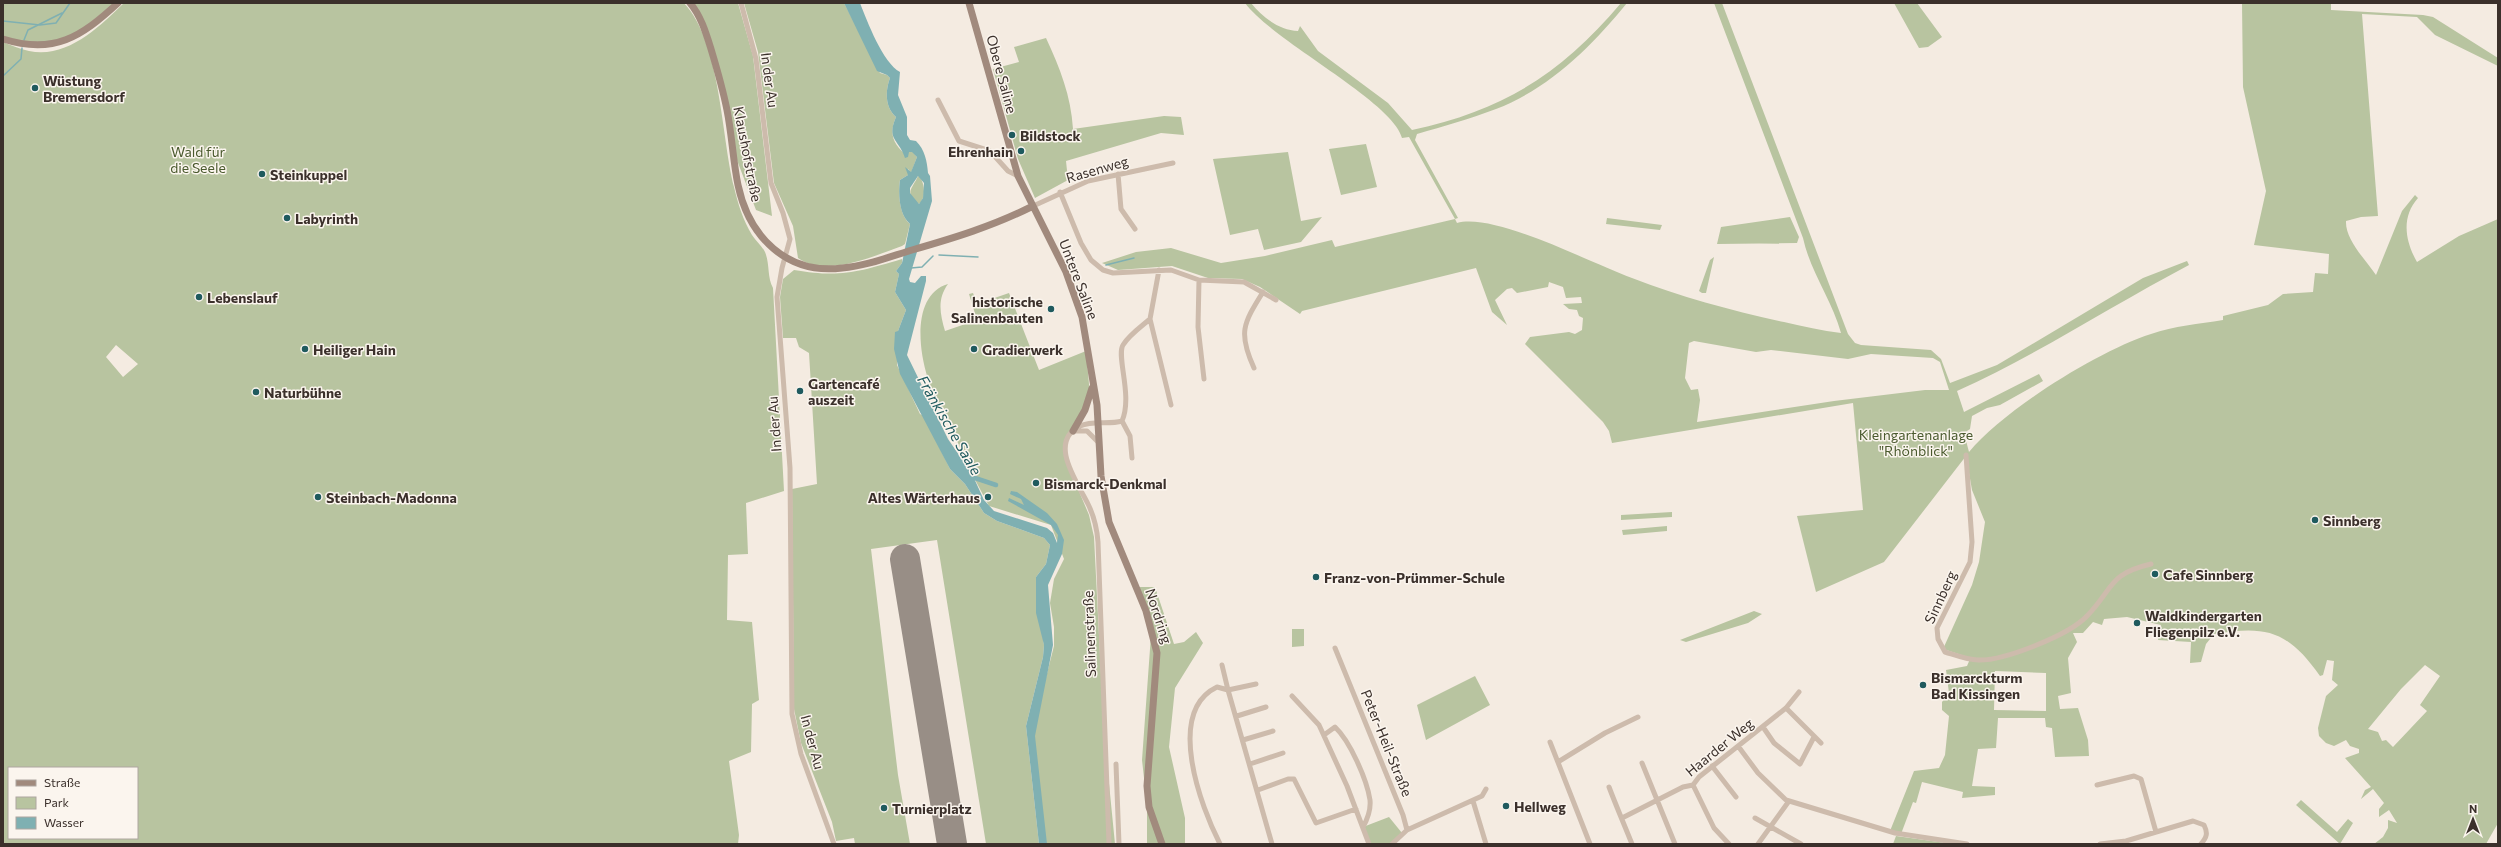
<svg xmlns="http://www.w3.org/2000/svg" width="2501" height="847" viewBox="0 0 2501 847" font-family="Commissioner,sans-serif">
<rect width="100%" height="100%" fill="#f4ebe1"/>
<path fill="#b8c4a0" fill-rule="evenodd" d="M3,3H115L67,41L22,43L3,36Z
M124,3H684C721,43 721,135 734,187C738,204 743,220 752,235C756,241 762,246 765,252C770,264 767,277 773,288L784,491L746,503L748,554L728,555L727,620L752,622L759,700L752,704L751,752L729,761L739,835L738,844H3V42C11,45 20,49 29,51C67,59 99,27 124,3ZM116,345L138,364L123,377L106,357ZM9,768H137V838H9Z
M692,3H738L753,56L772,216L756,210L735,155L729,109Z
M744,3H844L880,73L887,75L890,78C885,91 885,108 896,117C888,135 894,145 908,157V152L912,151L917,157L911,173L908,169V175L900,180C898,193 899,215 910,224L905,244L902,246C874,256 826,278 798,258L793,226L774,183L758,52Z
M1245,3H1251C1262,17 1279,30 1298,31L1300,26L1318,51L1388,103L1412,130C1504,110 1561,74 1621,3H1627C1591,47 1550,88 1496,109C1470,119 1444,126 1417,134L1415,140L1458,218L1455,219L1457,223C1494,212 1593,264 1632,278C1681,297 1733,311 1784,322C1803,326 1822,331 1841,333C1832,300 1810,271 1803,238L1714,3H1722L1848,334L1855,343L1861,345L1931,350L1941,359L1950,383L1997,365L2143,278L2187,261L2189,265C2111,306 2037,355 1957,391L1964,412L2039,374L2043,381L2000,405L1987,408L1972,416L1970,429L1964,433L1969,452C2005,409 2098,351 2151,334C2174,326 2199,324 2223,320V316L2268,305L2283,294L2313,292L2315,273L2328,274L2329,254L2254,245L2266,191L2243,87L2242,3H2331V10L2423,15L2433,17L2498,58V66L2435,35L2417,17L2362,14L2378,216L2361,217L2346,221C2345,240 2366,260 2376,275L2402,211L2415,195L2418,198C2401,217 2405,241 2417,262L2459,236L2498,219V823L2486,844H2374L2383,837L2388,828V820L2397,823L2389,810L2379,817V809L2384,803L2373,789L2361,799L2365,790L2371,787L2345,758L2359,753V749L2350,746L2346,740L2334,746L2326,743L2319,736L2318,728L2326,696L2338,685L2332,680L2334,661L2327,660L2323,675L2320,676C2288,631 2267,625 2214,634L2206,644L2201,662L2190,663L2191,642L2158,640L2161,625L2127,617L2104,619L2102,625L2093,622L2083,633H2073L2077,642L2068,658L2071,693L2058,696L2060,709L2078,708L2088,740L2089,756L2055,757L2052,728L2046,727L2045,718H1998L1996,748L1978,749L1972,786L1995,787V795L1962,798L1963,792L1922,782L1916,803L1913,802L1901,834L1890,831L1914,771L1939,768L1945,755L1949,716L1942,710V702L1949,693L1946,670L1967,666L1970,659L1977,660L1943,649L1972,585L1979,562L1985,522L1972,490L1966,456L1884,562L1816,592L1797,516L1863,510L1853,403L1612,443L1609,431L1603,422L1525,344L1530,337L1569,332L1575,334L1582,330L1583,318L1579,316L1577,310L1569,309L1563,304L1582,303L1581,297L1566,298L1563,287L1549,282L1548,287L1517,293L1512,288L1507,289L1495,300L1507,325L1492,312L1476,268L1302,311L1300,314L1260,287L1242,279L1208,278L1172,266L1118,270L1102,263L1136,252L1171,248L1221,263L1265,256L1332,240L1335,247L1455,219L1409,137L1402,138C1394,102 1273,41 1245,3ZM1694,341L1756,352L1771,350L1848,359L1871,354L1933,358L1940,362L1949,390H1925L1834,401L1697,422L1700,400L1698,389L1691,390L1685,378L1689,343ZM2425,665L2440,676L2420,705L2427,711L2393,747L2386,740L2382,741L2378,732L2368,729L2401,689ZM1995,671L2046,673V711L1994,710Z
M1894,3H1917L1942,37L1928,47L1919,48Z
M1046,38C1060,68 1071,96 1073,129L1164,116L1181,117L1184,135L1161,133L1066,161L1068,180L1035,198L1018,159L993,69L1019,62L1014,47Z
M1366,144L1377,187L1341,195L1329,149Z
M1288,152L1301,221L1322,217L1301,242L1264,250L1258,229L1230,235L1213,159Z
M918,176L920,177C925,185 926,198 919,204C903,193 913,188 918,176Z
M1790,217L1799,237L1797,243L1717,244L1721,227Z
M1607,218L1662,225L1660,230L1606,224Z
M1714,257L1706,293H1702L1699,291L1710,260Z
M902,259V263L896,271L899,274L895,292L906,310L898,331L897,365L920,414L924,416L950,469L965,484L984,513L997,521L1044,538L1050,545L1046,564L1036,577V596L1044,645L1043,657L1026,726L1039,844H986L937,540L871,549L898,775L910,844H855L854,838L836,841L832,822L801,743L794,709L792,489L817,484L809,353L799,347L796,338H783L780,297L783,279L794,270C840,278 858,272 902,259Z
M948,284C937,299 940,314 945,331L977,320L969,294L973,293L977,304L1009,293L1039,370L1086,351L1090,395L1066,444L1070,470L1089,515L1094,537L1104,733L1115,844H1043L1032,732L1054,646V627L1050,603L1054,579L1064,559L1051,525L989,506L972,474L943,410C922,383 903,297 948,284Z
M1672,512V517L1621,520V515Z
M1667,526V531L1623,535L1622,530Z
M1136,587H1155L1174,644L1184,642L1196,632L1203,643L1175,688L1169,747L1185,818V844H1147V805L1142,760L1151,635Z
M1754,611L1762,614L1748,623L1686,642L1680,640Z
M1292,629H1304V646L1292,647Z
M1475,676L1490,705L1426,740L1417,705Z
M2301,800L2337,832L2348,819L2353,823L2340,844L2296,805Z
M1389,817L1402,833L1392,844H1369L1363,827Z
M1896,836L1953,844H1893Z"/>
<path fill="#7fb0b2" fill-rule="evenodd" d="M844,3H860C867,21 883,63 900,72L898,95L907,117V135L910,140L916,141C925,150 927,161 928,173L930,176L932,201L909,279L910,282L915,283L921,276H926V281L907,355L948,439L972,474L984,500L994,511L1047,528L1053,533L1057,543L1058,535L1051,525L1008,501L1009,498L1024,505L1021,499L1010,494L1011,491L1017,492L1047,513L1057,524L1064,540L1062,554L1048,585L1053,645L1035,736L1047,844H1039L1026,726L1043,657L1044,645L1036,613V577L1046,564L1050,545L1044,538L997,521L984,513L965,484L950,469L900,374L894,349L895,332L898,331L906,310L895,292L899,274L896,271L902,263L910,224C899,215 898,194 900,180L908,175L905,167L911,172L917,157L912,152H909L908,157L905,158C899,139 886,140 896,117C885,108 885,91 890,78L887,75L877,71ZM918,176L924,183L923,198L919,204L910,193V188Z"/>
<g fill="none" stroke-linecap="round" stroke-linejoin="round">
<path stroke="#7fb0b2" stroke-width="1.5" d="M3,21L40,25L56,23L70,3
M24,40L28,30L62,13
M3,76L21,59L22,48
M939,255L978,257
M1106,265L1134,258
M911,268L922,267L933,256"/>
<path stroke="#7fb0b2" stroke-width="4.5" d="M972,477L996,485"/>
<path stroke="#988e86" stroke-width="30" d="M905,559L952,844"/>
<path stroke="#cdbbac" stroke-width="5" d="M741,3L756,59L771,183L783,213L790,239L782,268L777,297L790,468L792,714L801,754L834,844
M938,100L959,141L990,151L1008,171L1018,176
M1118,174L1121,209L1135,229
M1060,192L1081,243L1091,260L1103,270L1113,273L1171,270L1199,280L1244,282L1276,300
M1031,207L1088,181L1173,163
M1159,270L1150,319L1171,405
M1199,280L1198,327L1204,379
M1254,368C1238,333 1243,324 1263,292
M1122,421L1130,436L1132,458
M1074,431H1087L1099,443
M1966,455L1972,542L1970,562L1937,628L1938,639L1945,652C1955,655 1967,660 1978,660C2004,661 2069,635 2087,616C2114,588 2108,574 2151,564
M1335,648L1403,815L1407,830
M1222,665L1228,690
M1256,684L1228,690L1272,844
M1292,696L1319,725L1347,786L1369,844
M1786,708L1821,743
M1237,716L1266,707
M1763,727L1774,743L1800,764L1814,737
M1324,735L1335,727C1350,741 1367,780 1370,800C1371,810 1368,818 1363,827
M1243,740L1273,731
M1550,742L1590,844
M1738,746L1758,773L1786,800L1895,833L1967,844
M1558,762L1605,733L1638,717
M1642,763L1675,844
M1116,764L1119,844
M1250,764L1283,753
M1712,766L1736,797
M1693,785L1714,828L1729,844
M2097,785L2134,776L2141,779L2156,832
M1609,787C1617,808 1624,824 1632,844
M1258,790L1288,779H1294L1316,823L1356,809
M1473,801L1486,844
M1624,817L1683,787L1693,785L1699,777L1786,708L1799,692
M1755,818L1801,844
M1109,844L1098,542C1097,529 1094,516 1088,504C1078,483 1047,442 1080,426C1093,420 1109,425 1122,421C1133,396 1116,356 1123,345C1129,335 1142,326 1150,319
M1220,844C1201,807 1165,712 1217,687L1228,690
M1392,844L1407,830L1482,796L1486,789
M1758,844L1789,801
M2100,844L2126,841L2193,821L2204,825C2208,833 2207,837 2201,844"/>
<path stroke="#a18a7d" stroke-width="7" d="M690,3C701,16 706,33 711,49C717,69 723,90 727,110C732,135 733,161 738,185C749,237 787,275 842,268C866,266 889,257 912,250C954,238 993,226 1031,207
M969,3L1018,176L1066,272L1082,317L1097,405L1101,476L1109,522L1146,611L1157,653L1147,786L1149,807L1162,844
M3,39C54,55 81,37 118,3
M1073,431L1085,410L1092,388"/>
</g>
<g fill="#1f5a5e" stroke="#fbf5ee" stroke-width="1.5">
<circle cx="35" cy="88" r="4"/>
<circle cx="1012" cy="135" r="4"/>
<circle cx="1021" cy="151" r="4"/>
<circle cx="262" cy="174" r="4"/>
<circle cx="287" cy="218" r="4"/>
<circle cx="199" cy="297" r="4"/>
<circle cx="1051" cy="309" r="4"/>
<circle cx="305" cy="349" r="4"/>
<circle cx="974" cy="349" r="4"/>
<circle cx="800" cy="391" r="4"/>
<circle cx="256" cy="392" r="4"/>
<circle cx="1036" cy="483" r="4"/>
<circle cx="318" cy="497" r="4"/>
<circle cx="988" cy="497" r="4"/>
<circle cx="2315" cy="520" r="4"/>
<circle cx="2155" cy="574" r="4"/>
<circle cx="1316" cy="577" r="4"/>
<circle cx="2137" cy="623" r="4"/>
<circle cx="1923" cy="685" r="4"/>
<circle cx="1506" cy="806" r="4"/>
<circle cx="884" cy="808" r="4"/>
</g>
<g text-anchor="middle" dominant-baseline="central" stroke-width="3" stroke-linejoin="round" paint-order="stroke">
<g font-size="14" fill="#3b302b" stroke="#fbf5ee">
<text transform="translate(1002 74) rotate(75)">Obere Saline</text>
<text transform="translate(770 80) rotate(82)">In der Au</text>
<text transform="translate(748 154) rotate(79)">Klaushofstraße</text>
<text transform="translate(1097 169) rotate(-16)">Rasenweg</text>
<text transform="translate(1079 279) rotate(69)">Untere Saline</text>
<text transform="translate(774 424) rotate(-94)">In der Au</text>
<text transform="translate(1940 597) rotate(-65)">Sinnberg</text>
<text transform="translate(1159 616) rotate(72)">Nordring</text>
<text transform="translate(1089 634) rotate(-92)">Salinenstraße</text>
<text transform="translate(813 742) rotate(75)">In der Au</text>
<text transform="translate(1387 743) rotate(68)">Peter-Heil-Straße</text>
<text transform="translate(1719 747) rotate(-39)">Haarder Weg</text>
</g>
<g font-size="14" font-weight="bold" fill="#3b302b" stroke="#fbf5ee" text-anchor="start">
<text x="43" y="80">Wüstung<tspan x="43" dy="16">Bremersdorf</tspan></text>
<text x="1020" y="135">Bildstock</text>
<text x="1013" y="151" text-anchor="end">Ehrenhain</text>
<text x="270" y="174">Steinkuppel</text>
<text x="295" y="218">Labyrinth</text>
<text x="207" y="297">Lebenslauf</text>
<text x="1043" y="301" text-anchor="end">historische<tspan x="1043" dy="16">Salinenbauten</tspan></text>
<text x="313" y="349">Heiliger Hain</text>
<text x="982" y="349">Gradierwerk</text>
<text x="808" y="383">Gartencafé<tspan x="808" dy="16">auszeit</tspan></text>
<text x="264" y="392">Naturbühne</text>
<text x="1044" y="483">Bismarck-Denkmal</text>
<text x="326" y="497">Steinbach-Madonna</text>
<text x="980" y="497" text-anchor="end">Altes Wärterhaus</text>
<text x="2323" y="520">Sinnberg</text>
<text x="2163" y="574">Cafe Sinnberg</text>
<text x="1324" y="577">Franz-von-Prümmer-Schule</text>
<text x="2145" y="615">Waldkindergarten<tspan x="2145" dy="16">Fliegenpilz e.V.</tspan></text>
<text x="1931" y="677">Bismarckturm<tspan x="1931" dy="16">Bad Kissingen</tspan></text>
<text x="1514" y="806">Hellweg</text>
<text x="892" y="808">Turnierplatz</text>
</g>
<g font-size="14" fill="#4a5a2e" stroke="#fbf5ee">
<text x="198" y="151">Wald für<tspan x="198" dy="16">die Seele</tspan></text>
<text x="1916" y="434">Kleingartenanlage<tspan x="1916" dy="16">"Rhönblick"</tspan></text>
</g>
<g font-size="15" font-style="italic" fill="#1f5a5e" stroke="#fbf5ee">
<text transform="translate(950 425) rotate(60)">Fränkische Saale</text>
</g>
</g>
<rect width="2501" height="847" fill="none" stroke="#3b302b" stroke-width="8"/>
<rect x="8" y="767" width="130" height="72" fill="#fbf5ee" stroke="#aea6a0"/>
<rect x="16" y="780" width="20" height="6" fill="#a18a7d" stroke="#aea6a0"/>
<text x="44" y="787" font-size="12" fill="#3b302b">Straße</text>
<rect x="16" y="797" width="20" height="12" fill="#b8c4a0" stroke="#aea6a0"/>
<text x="44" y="807" font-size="12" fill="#3b302b">Park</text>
<rect x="16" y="817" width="20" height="12" fill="#7fb0b2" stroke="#aea6a0"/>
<text x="44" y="827" font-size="12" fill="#3b302b">Wasser</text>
<g transform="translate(2473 819)" stroke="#fbf5ee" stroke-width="3" paint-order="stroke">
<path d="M0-3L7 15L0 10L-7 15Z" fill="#3b302b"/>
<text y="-6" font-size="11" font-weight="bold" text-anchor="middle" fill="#3b302b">N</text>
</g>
</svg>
